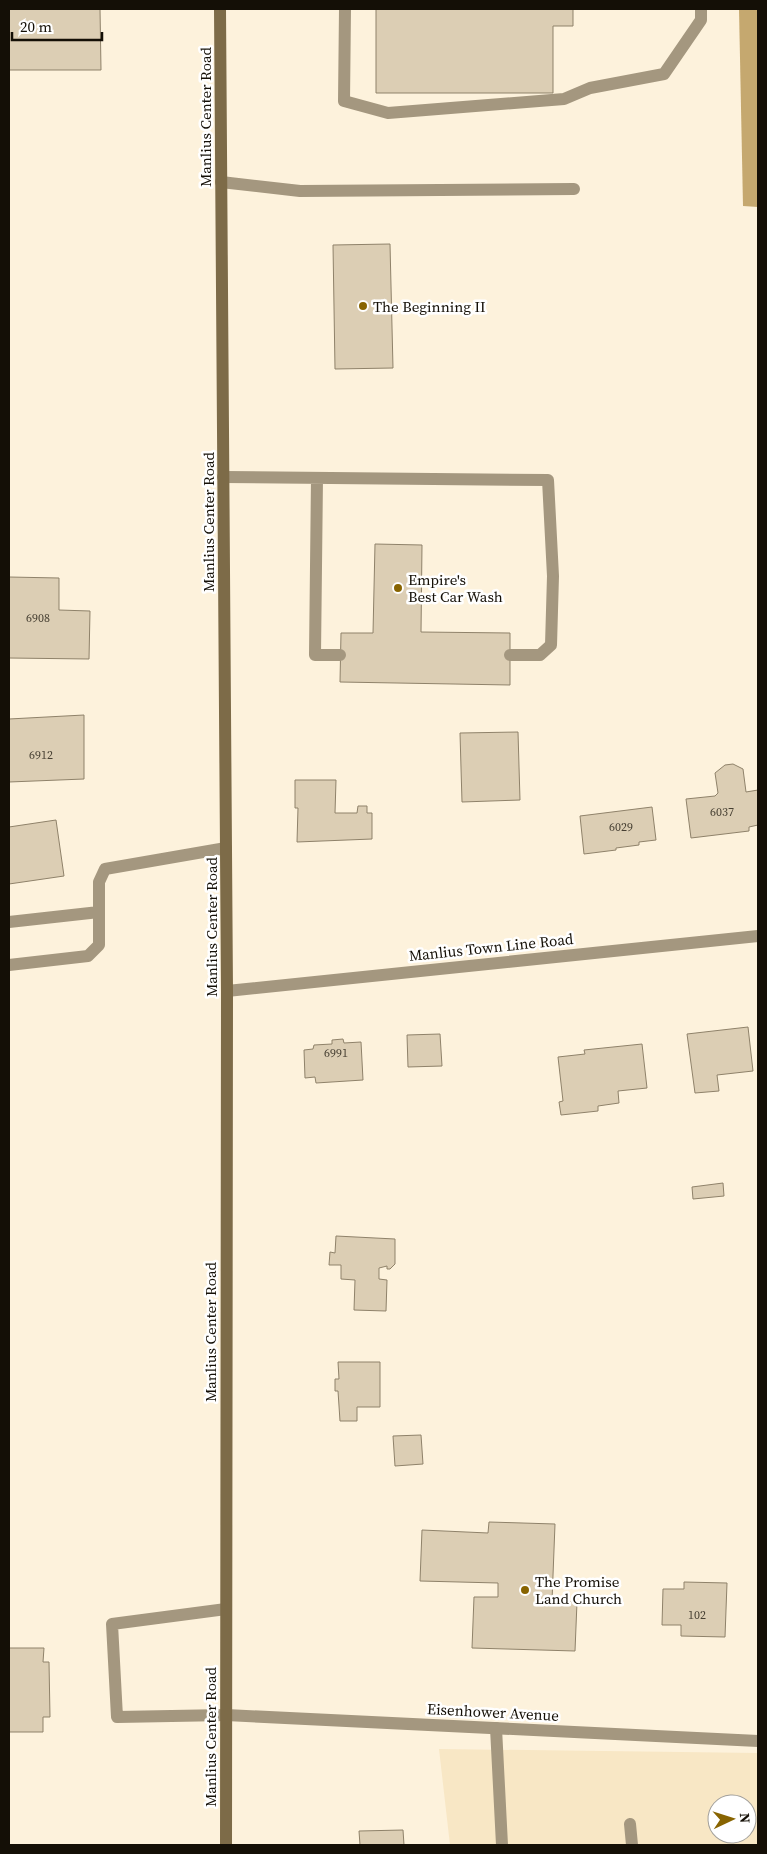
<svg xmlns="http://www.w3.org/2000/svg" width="767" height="1854" viewBox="0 0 767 1854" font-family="'Source Serif 4',serif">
<rect width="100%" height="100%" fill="#fdf2dc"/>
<path fill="#f8e7c5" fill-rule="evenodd" d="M439,1749L758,1753V1845H450ZM717,1804H747V1834H717Z"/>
<path fill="#c5a86f" d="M739,9H758V207L743,206Z"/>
<path fill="#dcceb4" stroke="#8f826a" d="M9,9H100L101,70H9Z
M376,9H573V26H553V93H376Z
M390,244L393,368L335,369L333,245Z
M375,544L422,545L421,632L510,633V685L340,682L341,633H373Z
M9,577L59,578V610L90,611L89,659L9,658Z
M84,715V779L9,782V719Z
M518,732L520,800L462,802L460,733Z
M733,764L743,769L746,792L758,790V825L749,827V831L691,838L686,799L715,796L718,793L715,773L725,765Z
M295,780H336L335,813H357L358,806H367V813H372V839L297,842L298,808H295Z
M652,807L656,840L639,842V845L616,848V850L584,854L580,816Z
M56,820L64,876L9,884V827Z
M748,1027L753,1071L717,1075L719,1091L695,1093L687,1034Z
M440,1034L442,1066L408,1067L407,1035Z
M343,1039L344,1043L361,1042L363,1080L316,1083L315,1077L305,1078L304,1050L313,1049L314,1045L332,1044V1040Z
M642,1044L647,1088L618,1091L619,1103L598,1106V1111L561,1115L559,1102L563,1101L558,1057L585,1054L584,1050Z
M723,1183L724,1196L693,1199L692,1187Z
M336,1236L395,1239V1264L390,1269H387V1266L379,1268V1279L387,1280L386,1311L354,1310L355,1280L341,1279V1265H329L330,1252L335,1253Z
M338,1362H380V1407H357V1421H340L338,1391H335V1379H339Z
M421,1435L423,1464L395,1466L393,1436Z
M489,1522L555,1524L552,1601L577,1602L575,1651L472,1648L474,1597H498V1583L420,1581L422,1530L488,1533Z
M684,1582L727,1583L725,1637L681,1636V1625H662L663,1589H684Z
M9,1648H44L43,1662H49L50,1717H43V1732H9Z
M403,1830L404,1845H360L359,1831Z"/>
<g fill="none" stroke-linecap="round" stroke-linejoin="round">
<path stroke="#a4977f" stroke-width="12" d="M345,9L344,101L388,113L564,99L590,88L664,74L701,20V9
M221,182L300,191L574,189
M223,477L548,480L553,576L551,645L540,655H510
M317,478L315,655H340
M9,922L99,912
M9,965L88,956L99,945V882L105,869L226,848
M226,1715L117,1717L112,1624L226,1609
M496,1728L502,1845
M630,1824L632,1845"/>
<path stroke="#a4977f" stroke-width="12" d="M227,991L758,936
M226,1715L758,1741"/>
<path stroke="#7d6b48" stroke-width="12" d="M220,9L227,991L226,1845"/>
</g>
<g fill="#886401" stroke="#fff" stroke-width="2">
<circle cx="363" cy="306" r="5"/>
<circle cx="398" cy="588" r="5"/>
<circle cx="525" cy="1590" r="5"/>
</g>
<g text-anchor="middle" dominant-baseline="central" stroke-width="5" stroke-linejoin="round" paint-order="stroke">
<g font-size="12" fill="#463f32">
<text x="38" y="618">6908</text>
<text x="41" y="755">6912</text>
<text x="722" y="812">6037</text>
<text x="621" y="827">6029</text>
<text x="336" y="1053">6991</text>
<text x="697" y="1615">102</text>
</g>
<g font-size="15" fill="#140f06" stroke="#fff">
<text transform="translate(205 117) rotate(-90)">Manlius Center Road</text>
<text transform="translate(208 522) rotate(-90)">Manlius Center Road</text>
<text transform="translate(211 927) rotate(-90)">Manlius Center Road</text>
<text transform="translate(491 947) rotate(-6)">Manlius Town Line Road</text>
<text transform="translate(210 1332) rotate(-90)">Manlius Center Road</text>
<text transform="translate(493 1712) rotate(3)">Eisenhower Avenue</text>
<text transform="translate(210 1737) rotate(-90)">Manlius Center Road</text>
</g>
<g font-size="15" fill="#140f06" stroke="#fff" text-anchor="start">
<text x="373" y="306">The Beginning II</text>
<text x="408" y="579">Empire's<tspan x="408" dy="17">Best Car Wash</tspan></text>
<text x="535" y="1581">The Promise<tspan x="535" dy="17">Land Church</tspan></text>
</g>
</g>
<rect width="767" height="1854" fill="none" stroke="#140f06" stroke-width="20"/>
<g transform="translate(732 1819) rotate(86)"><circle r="24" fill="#ffffff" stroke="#a19f9b"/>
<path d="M0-4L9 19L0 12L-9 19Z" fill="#886401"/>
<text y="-8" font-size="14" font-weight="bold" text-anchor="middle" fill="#140f06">N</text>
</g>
<path d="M12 32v8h90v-8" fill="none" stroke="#140f06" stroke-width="2.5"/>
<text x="20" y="32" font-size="15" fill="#140f06" stroke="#ffffff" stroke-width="4" paint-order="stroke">20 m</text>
</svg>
